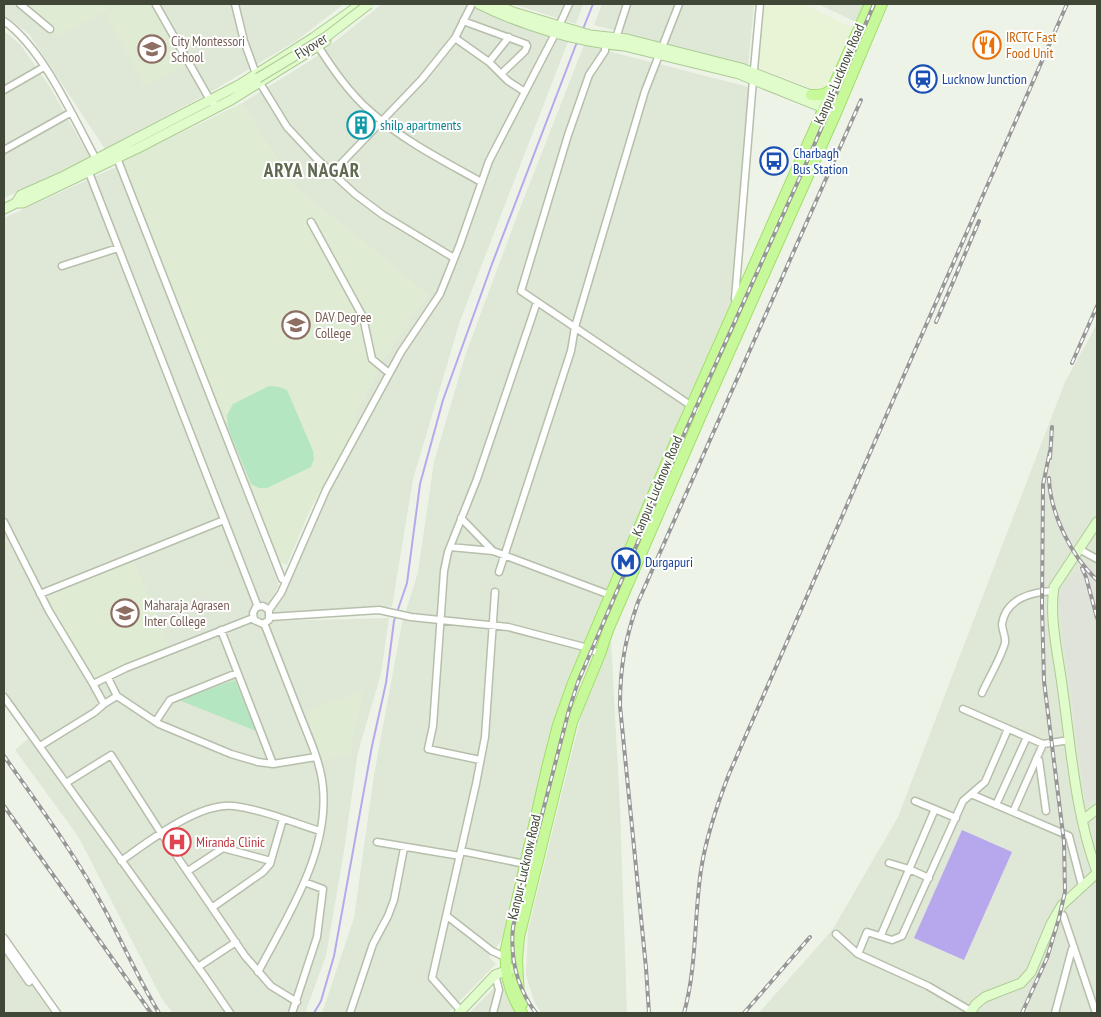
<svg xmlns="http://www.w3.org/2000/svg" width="1101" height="1017" viewBox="0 0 1101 1017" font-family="'PT Sans Narrow',sans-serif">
<rect width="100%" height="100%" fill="#eef3e8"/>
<path fill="#dfe7d7" d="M4,4H344L296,41L214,90L105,149L29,34L4,15Z
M382,4H477L569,39L460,321L413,479L392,607L274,613L275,608L293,574L331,489L364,427L358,423L353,417L384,358L427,295L361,240L294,187L242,103L313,59Z
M513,4H583L576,24Z
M602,4H754L748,66L594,25Z
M818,4H866L858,23Z
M4,31L20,44L50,87L90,158L4,198Z
M584,45L749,87L732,303L646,500L556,716L522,860L508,932L489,957L496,964L448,1013H322L354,918L374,775L402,623L418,572L434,462L466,353L517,216Z
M118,166L279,586L269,603L274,621L389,618L381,674L358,752L344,851L326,956L305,1013H173L162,999L78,836L15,750L30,737L4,702V218Z
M1097,324V1013H759L833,929L898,817L1065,382Z
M611,641L620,807L627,1013H541L534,1001L526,975L528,930L582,712Z
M4,946L5,948L52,1013H4Z
M495,987L507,988L516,1013H469Z"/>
<path fill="#e8f4d5" d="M766,4H803L854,29L827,86L817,90L758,68L762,18Z"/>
<path fill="#e0e3da" d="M1088,564L1097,572V796L1091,802L1086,801L1058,596L1067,580Z"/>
<path fill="#dfecd3" d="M23,4H106L107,11L122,4H155L154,11L157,16L164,19L187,65L144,87L105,12L57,36L48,22Z
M242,103L294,187L361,240L427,295L384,358L353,417L358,423L310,510L287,565L278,561L121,162Z
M134,561L169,646L94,678L45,596Z
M364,690L350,754L323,761L305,711Z"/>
<path fill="#b3e6c1" d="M269,386L279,387L287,390L313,451L314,459L311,467L267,488H259L251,484L228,428L227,415L233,404Z
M235,680L256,731L179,700Z"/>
<path fill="#b7a8ed" d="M962,830L1012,852L964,960L914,938Z"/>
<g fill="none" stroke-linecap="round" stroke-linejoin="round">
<path stroke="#b7a8ed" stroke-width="2" d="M583,29L593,4
M314,1013L321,1001L334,956L372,746L386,683L394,621L407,583L420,484L443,400L492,264L577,42"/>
<g stroke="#b6bfab" stroke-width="9">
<path id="street" d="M20,4L50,29
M235,4L244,41L256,74
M156,5L210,100L217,107
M4,21C43,48 75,121 98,163
M463,21L526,44L527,46L525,51L501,74
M559,26L569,4
M455,38L489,62L508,81L525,92
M616,38L627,4
M316,43C332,68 349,93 371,112C404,141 444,161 481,182
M605,45V51L589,75L568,135L521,291L702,413
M489,62L509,37
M260,83L287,127L315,157L355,194L383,215L454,258
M4,90L44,67
M4,150L70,113
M117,158L282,579L286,581
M88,170L258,607
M332,173L422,79L455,38L472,4
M311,222L363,317L372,359L389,373
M62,266L118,248
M738,300L735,299L753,80L760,4
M461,518L493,551
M4,522L49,611L93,684L104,704
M450,547L493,551L610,595
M1079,549L1097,559
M499,572L571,351L575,327L645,91L679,4
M40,594L224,520
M269,610L263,606L256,607L253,613L254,620L263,624L269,620V610L281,593L326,490L401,352L440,294L460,244L489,161L556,32
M270,617L379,610L411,617L508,627L588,648L600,654
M221,630L273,764
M108,678L117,696L159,724L231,754L258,762L273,764L316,757
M93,684L126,668L253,618
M982,693C989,677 1000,660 1005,643C1006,637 1002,630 1002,624C1006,599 1031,592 1053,591
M4,697L206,978L230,1013
M963,709L1043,744L1070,740
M156,721L170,700L237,673
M40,746L95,712L104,704L117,696
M1036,759L1039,760L1046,811
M480,760L428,749L433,726L444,571L448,552L477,479L537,302
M66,783L111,755L161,833L245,956L271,986L297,1002
M971,794L1069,836L1082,886
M915,801L956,818
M996,805L1027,737
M1013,812L1043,744
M377,842L460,856
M461,851L525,864
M121,861C149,841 199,802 234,806C263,810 292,822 320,831
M889,863L909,869L929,878
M188,871L223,848L271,861
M213,907L263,872L270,864L283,819
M1057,913L1063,915L1096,1013
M447,916L492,951L505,957
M836,934L858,954L928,986L971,1011
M881,935L935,809
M4,938L57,1013
M4,946L29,982
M858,954L867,932L892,940L902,936L963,801L985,782L1008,729
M198,967L236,942
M258,972C287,917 329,853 323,788C321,763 309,738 300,715C288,685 276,654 264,623
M461,1011L432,978L476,784L485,737L495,592
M292,1013L317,937L323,889L304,882
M350,1013L373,944L388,916L394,900L404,848
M493,1013L499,990L495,975
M1055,1013L1072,949L1074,947"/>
</g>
<g stroke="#aecb96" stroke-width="11">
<path id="secondary" d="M479,4C521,25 577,42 624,46L739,74L836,113
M494,4L513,12L590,35L627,39L741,68L839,106
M16,203L21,195L64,176L239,85L313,38L361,4
M4,209L16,203H23L138,148L231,100L326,41
M1097,522L1054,587C1049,618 1058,654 1062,685C1071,747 1075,813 1097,872
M1083,820L1097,809
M459,1013L495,975L517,967
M970,1013L976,1004L985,997L1021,983L1031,972L1051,924L1062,905L1097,873"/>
</g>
<g stroke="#a3de6b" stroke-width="12">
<path id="primary" d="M811,95C820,95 826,95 832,89
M522,1004L519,998L517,960L519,937L572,722L600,654L608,630L702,413L836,113L882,4
M522,1013C510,994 504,972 506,949L547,768L558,725L573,683L675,443L870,4"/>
</g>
<use href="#street" stroke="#fff" stroke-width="6"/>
<use href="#secondary" stroke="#dffcca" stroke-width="9"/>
<use href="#primary" stroke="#c7f99b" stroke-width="10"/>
<g stroke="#979797" stroke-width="4">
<path id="rail" d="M936,322L979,221
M1072,363L1097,306
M1050,458L1052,427
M1049,478C1050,513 1071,556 1097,580
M1082,568L1086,577L1097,618
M4,756C40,807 77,857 106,912C124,946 139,980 159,1013
M4,806L151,1013
M536,1013C517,988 510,959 513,927L569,710L578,682L685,432L809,157L874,4
M649,1013L646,968L620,706C620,667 625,639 638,602L861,100
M684,1013C697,966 694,917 701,870C706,837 717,805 729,774L1067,4
M744,1013L810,937
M1022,1013L1047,958L1059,918L1065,892L1064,842L1044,681L1042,607L1043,485L1050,451"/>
</g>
<use href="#rail" stroke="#fff" stroke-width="2" stroke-dasharray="5.5" stroke-linecap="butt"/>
<g stroke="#aecb96" stroke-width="11" stroke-linecap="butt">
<path id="secondary-bridge" d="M258,78L326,37L369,4"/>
</g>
<use href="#secondary-bridge" stroke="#dffcca" stroke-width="9"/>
</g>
<defs>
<g id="restaurant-ring" transform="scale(1.4375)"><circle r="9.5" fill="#fff" stroke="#e8710a" stroke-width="1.5"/><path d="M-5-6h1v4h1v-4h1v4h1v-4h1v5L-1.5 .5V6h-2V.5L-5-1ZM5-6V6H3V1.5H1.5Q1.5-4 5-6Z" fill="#e8710a"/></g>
<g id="school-ring" transform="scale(1.4375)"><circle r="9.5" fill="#fff" stroke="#8d6e63" stroke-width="1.5"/><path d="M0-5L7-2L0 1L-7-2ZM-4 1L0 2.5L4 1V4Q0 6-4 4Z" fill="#8d6e63"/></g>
<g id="station-ring" transform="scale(1.4375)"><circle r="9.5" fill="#fff" stroke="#1a4fb4" stroke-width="1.5"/><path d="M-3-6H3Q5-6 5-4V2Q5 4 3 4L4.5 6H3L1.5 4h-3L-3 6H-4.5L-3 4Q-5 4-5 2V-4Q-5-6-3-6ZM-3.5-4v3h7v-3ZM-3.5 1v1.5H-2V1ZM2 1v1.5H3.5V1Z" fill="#1a4fb4"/></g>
<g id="building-ring" transform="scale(1.4375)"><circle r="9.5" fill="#fff" stroke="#0f9aa8" stroke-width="1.5"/><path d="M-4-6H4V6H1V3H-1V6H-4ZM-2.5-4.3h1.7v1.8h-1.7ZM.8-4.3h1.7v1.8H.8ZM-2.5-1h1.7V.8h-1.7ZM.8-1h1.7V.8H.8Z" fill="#0f9aa8"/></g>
<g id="bus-ring" transform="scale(1.4375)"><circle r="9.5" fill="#fff" stroke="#1a4fb4" stroke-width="1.5"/><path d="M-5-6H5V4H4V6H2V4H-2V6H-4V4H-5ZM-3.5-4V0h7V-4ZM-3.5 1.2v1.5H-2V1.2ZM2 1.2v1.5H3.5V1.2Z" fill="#1a4fb4"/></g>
<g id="university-ring" transform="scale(1.4375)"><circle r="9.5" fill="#fff" stroke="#8d6e63" stroke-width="1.5"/><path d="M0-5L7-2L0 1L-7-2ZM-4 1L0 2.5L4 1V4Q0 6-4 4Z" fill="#8d6e63"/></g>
<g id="metro-ring" transform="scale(1.4375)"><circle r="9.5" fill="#fff" stroke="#1a4fb4" stroke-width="1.5"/><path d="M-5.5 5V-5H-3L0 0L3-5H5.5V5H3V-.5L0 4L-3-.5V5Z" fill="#1a4fb4"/></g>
<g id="hospital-ring" transform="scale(1.4375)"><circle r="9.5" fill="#fff" stroke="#e0444e" stroke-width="1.5"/><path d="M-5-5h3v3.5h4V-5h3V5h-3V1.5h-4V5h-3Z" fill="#e0444e"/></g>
</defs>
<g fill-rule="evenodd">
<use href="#restaurant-ring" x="987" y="45"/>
<use href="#school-ring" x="152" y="49"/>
<use href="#station-ring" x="923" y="79"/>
<use href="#building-ring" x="361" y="125"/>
<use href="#bus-ring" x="774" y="161"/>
<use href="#university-ring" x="296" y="325"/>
<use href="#metro-ring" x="626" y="562"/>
<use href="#university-ring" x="125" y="613"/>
<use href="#hospital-ring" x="177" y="842"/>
</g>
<g text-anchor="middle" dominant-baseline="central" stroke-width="4" stroke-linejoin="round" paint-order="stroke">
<g font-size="14" fill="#c56008" stroke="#fff" text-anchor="start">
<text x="1006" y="37">IRCTC Fast<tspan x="1006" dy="16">Food Unit</tspan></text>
</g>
<g font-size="14" fill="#785e54" stroke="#fff" text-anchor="start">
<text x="171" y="41">City Montessori<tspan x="171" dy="16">School</tspan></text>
<text x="315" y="317">DAV Degree<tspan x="315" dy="16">College</tspan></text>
<text x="144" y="605">Maharaja Agrasen<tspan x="144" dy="16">Inter College</tspan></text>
</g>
<g font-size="14" fill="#404737" stroke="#fff">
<text transform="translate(311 46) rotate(-32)">Flyover</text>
<text transform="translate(839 74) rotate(-67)">Kanpur-Lucknow Road</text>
<text transform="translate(657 486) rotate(-67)">Kanpur-Lucknow Road</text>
<text transform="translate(524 867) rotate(-77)">Kanpur-Lucknow Road</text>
</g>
<g font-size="14" fill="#164399" stroke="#fff" text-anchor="start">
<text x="942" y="79">Lucknow Junction</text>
<text x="793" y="153">Charbagh<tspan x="793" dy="16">Bus Station</tspan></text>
<text x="645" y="562">Durgapuri</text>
</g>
<g font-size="14" fill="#0d838f" stroke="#fff" text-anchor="start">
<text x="380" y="125">shilp apartments</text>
</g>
<g font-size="14" fill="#be3a42" stroke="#fff" text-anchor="start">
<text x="196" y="842">Miranda Clinic</text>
</g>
<g font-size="19" font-weight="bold" letter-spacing="1" fill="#5e694f" stroke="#fff">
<text x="312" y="170">ARYA NAGAR</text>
</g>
</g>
<rect width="1101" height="1017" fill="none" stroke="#404737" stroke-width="10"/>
</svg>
